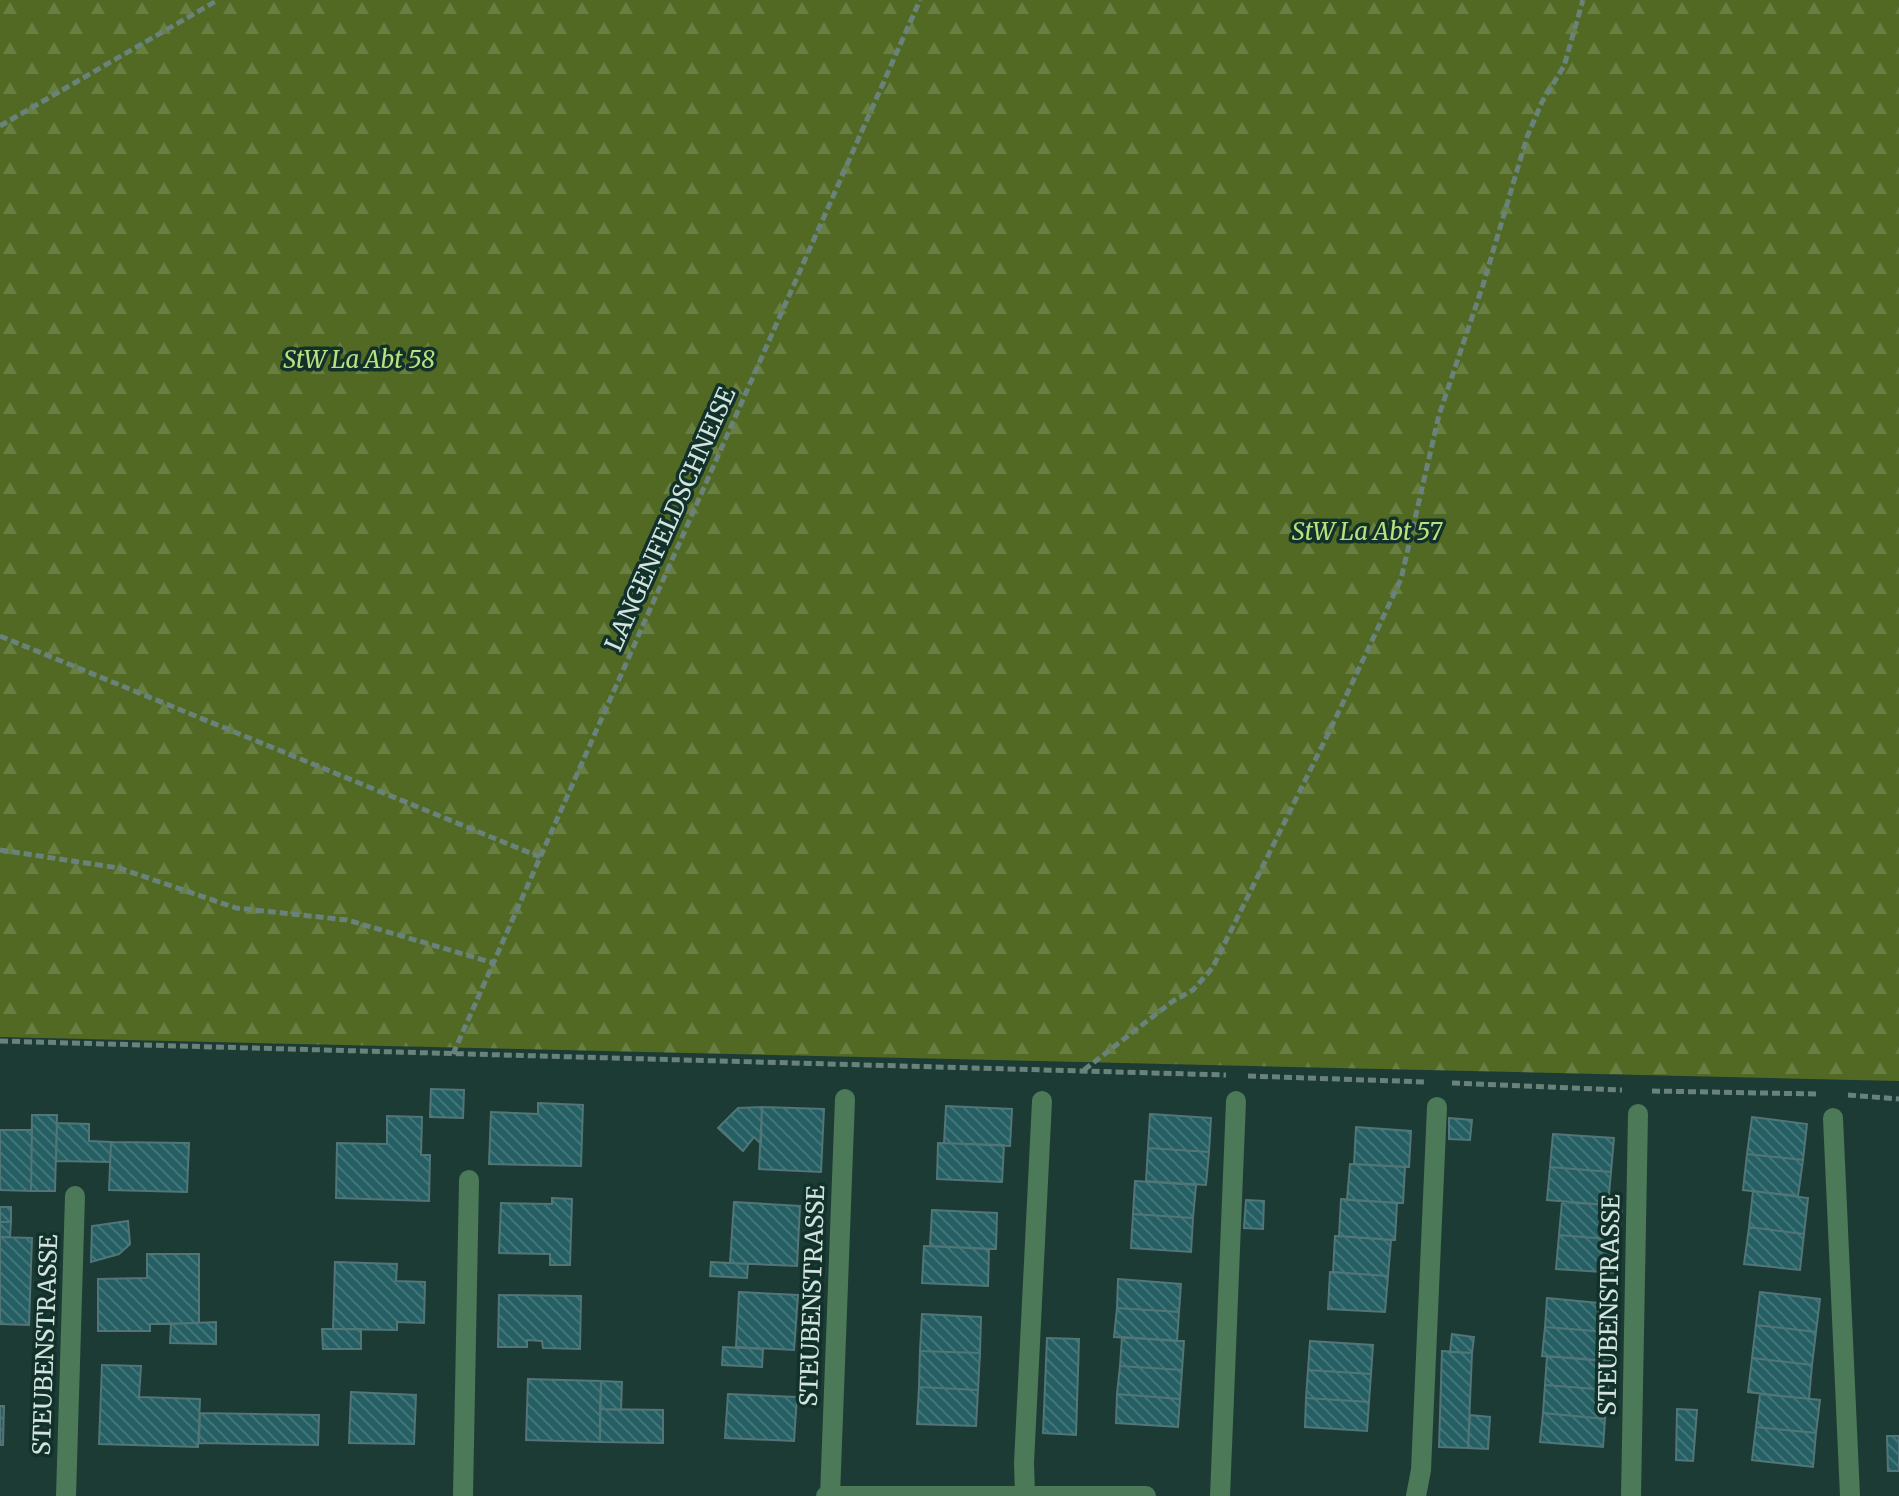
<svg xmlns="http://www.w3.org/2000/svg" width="1899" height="1496" viewBox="0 0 1899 1496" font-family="Merriweather,serif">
<defs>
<pattern id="forest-firs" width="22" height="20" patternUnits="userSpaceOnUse" patternTransform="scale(2)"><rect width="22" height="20" fill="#516923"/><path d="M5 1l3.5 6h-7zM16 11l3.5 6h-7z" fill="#697e42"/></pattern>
<pattern id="building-back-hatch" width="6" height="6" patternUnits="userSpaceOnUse" patternTransform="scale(2)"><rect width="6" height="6" fill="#255f63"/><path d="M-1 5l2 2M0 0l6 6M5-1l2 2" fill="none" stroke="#447679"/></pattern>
</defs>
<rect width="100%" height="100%" fill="#1c3b34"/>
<path fill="url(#forest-firs)" d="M0,0H1899V1081L0,1037Z"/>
<path fill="url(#building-back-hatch)" stroke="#527577" stroke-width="2" d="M431,1089L464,1090L463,1118L430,1117Z
M538,1103L583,1105L581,1166L489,1164L491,1112L538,1114Z
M946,1106L1012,1109L1010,1146L944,1143Z
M762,1107L824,1109L821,1172L759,1169Z
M762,1107L761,1144L754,1137L743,1151L718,1128L738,1108Z
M1150,1114L1211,1118L1209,1152L1148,1148Z
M32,1115H57L55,1191H31Z
M387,1116L422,1117L421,1155H430L429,1201L336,1198L337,1143L387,1144Z
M1752,1117L1807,1124L1803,1160L1747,1154Z
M1449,1118L1472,1120L1470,1140L1449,1139Z
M57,1123L89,1124V1141L111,1142L110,1162L56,1161Z
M1356,1127L1411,1131L1409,1167L1354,1164Z
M0,1130H32L31,1191L0,1190Z
M1553,1134L1614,1138L1611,1172L1550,1167Z
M111,1142L189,1143L187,1192L109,1190Z
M938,1143L1004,1145L1002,1182L937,1179Z
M1148,1148L1209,1152L1206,1185L1146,1181Z
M1747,1154L1803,1160L1798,1196L1743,1190Z
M1350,1164L1405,1167L1403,1203L1347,1200Z
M1550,1167L1611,1172L1608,1205L1547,1200Z
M1135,1181L1196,1185L1193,1218L1133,1214Z
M1753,1191L1808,1198L1804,1234L1749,1227Z
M552,1198L572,1199L570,1265H550V1254L499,1253L501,1203L552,1204Z
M1341,1199L1397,1203L1395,1240L1339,1236Z
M1246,1200L1264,1201L1263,1229L1244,1228Z
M734,1202L800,1206L797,1266L730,1263Z
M1562,1202L1622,1206L1619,1240L1559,1235Z
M0,1207H11V1222H0Z
M932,1210L997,1213L996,1249L930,1246Z
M1133,1214L1193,1218L1191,1252L1131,1248Z
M128,1221L130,1244L119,1254L91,1262L92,1226Z
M0,1222H11L10,1237H0Z
M1749,1227L1804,1234L1800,1270L1744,1264Z
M1559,1235L1619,1240L1617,1273L1556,1269Z
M1335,1236L1391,1240L1388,1276L1333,1272Z
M0,1237L32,1238L29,1325L0,1324Z
M924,1246L989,1249L988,1286L922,1283Z
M147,1254H199V1323L150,1324V1331H98V1279L147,1278Z
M335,1262L397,1264L396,1281L425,1282L424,1323L397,1322V1330L333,1329Z
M711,1262L748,1264L747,1278L710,1276Z
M1330,1272L1388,1276L1385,1312L1328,1309Z
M1118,1279L1181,1284L1179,1312L1117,1308Z
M739,1292L798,1295L794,1350L736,1347Z
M1760,1292L1820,1299L1816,1332L1756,1325Z
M499,1295L581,1296L580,1349L543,1348L542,1341L527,1340V1347H498Z
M1547,1298L1609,1304L1607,1332L1545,1327Z
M1117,1308L1179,1312L1177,1341L1114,1337Z
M922,1314L981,1317L980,1353L920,1351Z
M216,1322V1344L170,1343L171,1324Z
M1756,1325L1816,1332L1812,1365L1752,1358Z
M1545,1327L1607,1332L1605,1361L1542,1356Z
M322,1329H361V1349H323Z
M1452,1334L1474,1337L1472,1353L1450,1352Z
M1122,1337L1184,1341L1182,1370L1120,1366Z
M1047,1338L1079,1339L1076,1435L1043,1433Z
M1310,1341L1373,1345L1371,1374L1308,1370Z
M723,1347L763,1349L762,1367L722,1365Z
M920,1351L980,1353L978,1390L919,1387Z
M1442,1351L1472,1353L1468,1448L1439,1447Z
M1547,1356L1610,1361L1608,1390L1545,1385Z
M1752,1358L1812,1365L1809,1399L1748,1392Z
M102,1365L141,1366L139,1397L200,1399L198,1447L99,1444Z
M1120,1366L1182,1370L1180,1399L1117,1394Z
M1308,1370L1371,1374L1369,1402L1306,1398Z
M528,1379L601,1381L600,1442L526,1440Z
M601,1381L622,1382L621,1410L600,1409Z
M1545,1385L1608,1390L1605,1419L1543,1413Z
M919,1387L978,1390L976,1426L917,1424Z
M351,1392L416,1395L414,1444L349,1443Z
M728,1394L797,1397L794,1441L725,1438Z
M1117,1394L1180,1399L1178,1427L1116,1423Z
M1760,1394L1820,1400L1816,1433L1756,1427Z
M1306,1398L1369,1402L1367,1431L1305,1427Z
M0,1406H4L3,1445H0Z
M600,1409L663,1410V1443L600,1442Z
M1677,1409L1697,1410L1693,1461L1676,1460Z
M200,1413L319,1415L318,1445L199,1443Z
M1543,1413L1605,1419L1603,1447L1540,1442Z
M1470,1415L1490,1417L1488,1449L1468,1448Z
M1756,1427L1816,1433L1813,1467L1752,1460Z
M1887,1436H1899V1471H1888Z"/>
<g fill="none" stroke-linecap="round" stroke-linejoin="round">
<path stroke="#69837c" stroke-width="5" stroke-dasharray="8 4" stroke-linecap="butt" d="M0,126L218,0
M0,636L540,857
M0,850L119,868L236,908L347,920L494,963
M0,1041L1226,1075
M453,1054L920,0
M1084,1070L1173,1001L1193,990L1213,967L1331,728L1401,579L1439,415L1483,285L1527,137L1542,102L1564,66L1583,0
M1248,1076L1426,1082
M1452,1083L1622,1090
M1652,1091L1818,1094
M1848,1095L1899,1099"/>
<path stroke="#4c7958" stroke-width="20" d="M1833,1118L1850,1496
M1025,1495L1024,1463L1042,1101
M66,1496L75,1196
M463,1496L469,1180
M826,1496H1146
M830,1496L845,1099
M1220,1496L1236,1101
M1416,1496L1421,1470L1437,1107
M1631,1496L1638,1114"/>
</g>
<g text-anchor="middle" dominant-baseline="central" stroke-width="7" stroke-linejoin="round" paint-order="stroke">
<g font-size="24" font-style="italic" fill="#bbe07f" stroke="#11312a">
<text x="359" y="359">StW La Abt 58</text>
<text x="1367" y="531">StW La Abt 57</text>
</g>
<g font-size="24" fill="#d3e4df" stroke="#11312a">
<text transform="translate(670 519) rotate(-66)">LANGENFELDSCHNEISE</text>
<text transform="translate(812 1296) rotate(-88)">STEUBENSTRASSE</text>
<text transform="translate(1609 1305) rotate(-89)">STEUBENSTRASSE</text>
<text transform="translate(45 1345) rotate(-88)">STEUBENSTRASSE</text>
</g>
</g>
</svg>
